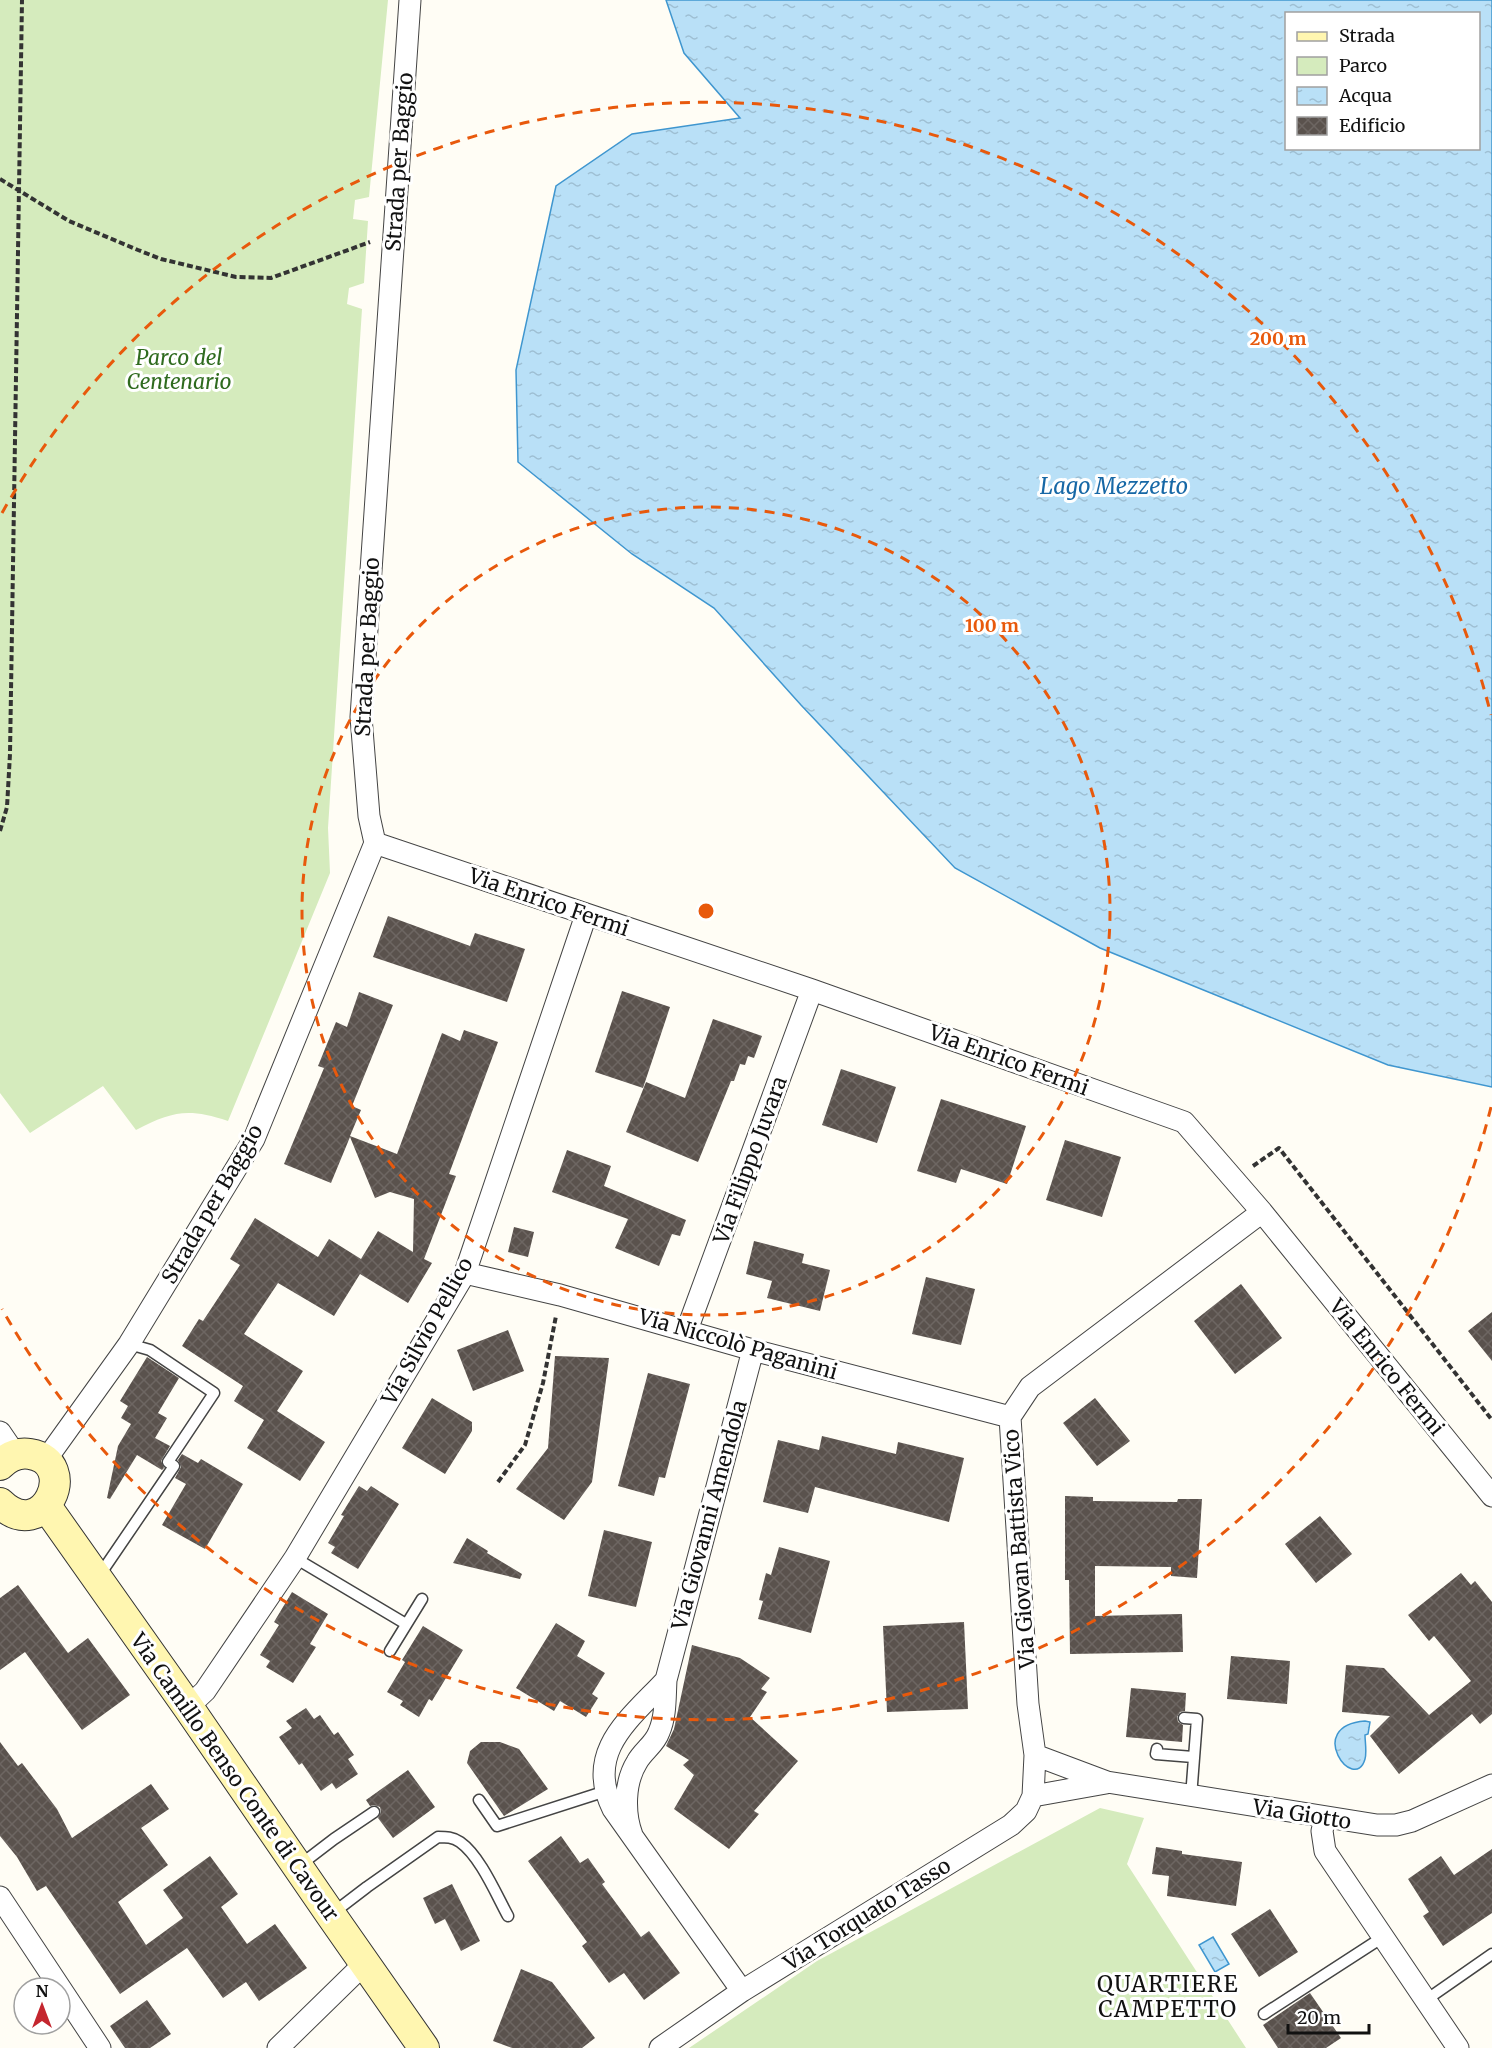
<svg xmlns="http://www.w3.org/2000/svg" width="1492" height="2048" viewBox="0 0 1492 2048" font-family="Merriweather,serif">
<defs>
<pattern id="water-ripples" width="26" height="14" patternUnits="userSpaceOnUse" patternTransform="scale(1.5)"><rect width="26" height="14" fill="#b9e0f7"/><path d="M2 4q2-2 4 0t4 0M15 11q2-2 4 0t4 0" fill="none" stroke="#9ebfd3"/></pattern>
<pattern id="building-cross-hatch" width="8" height="8" patternUnits="userSpaceOnUse" patternTransform="scale(1.5)"><rect width="8" height="8" fill="#5a524d"/><path d="M0 0l8 8M0 8l8-8" fill="none" stroke="#6d6662"/></pattern>
</defs>
<rect width="100%" height="100%" fill="#fffdf5"/>
<path fill="#d5ebbd" d="M0,0H388L369,197L355,200L353,219L368,221L364,283L349,288L347,304L362,309L328,828L330,873L228,1121C188,1108 173,1111 136,1130L103,1086L30,1133L0,1093Z
M1100,1808L1144,1818L1127,1864L1246,2048H689L817,1961Z"/>
<path fill="url(#water-ripples)" stroke="#3f96cf" stroke-width="1.5" fill-rule="evenodd" d="M666,0H1492V1087L1388,1065L1100,948L955,868L801,705L714,608L632,554L518,462L516,370L556,186L632,134L740,118L684,53ZM1286,14H1478V148H1286Z
M1365,1721L1370,1722L1368,1734L1365,1735C1365,1742 1367,1752 1365,1759C1355,1795 1303,1726 1365,1721Z
M1213,1937L1229,1964L1215,1972L1199,1945Z"/>
<path fill="url(#building-cross-hatch)" d="M388,916L470,946L475,933L525,949L507,1002L373,957Z
M622,991L670,1007L643,1088L595,1072Z
M359,992L393,1005L352,1106L361,1110L350,1136L397,1154L442,1033L460,1041L464,1030L498,1042L449,1174L456,1176L424,1259L432,1263L408,1303L360,1274L334,1316L278,1283L244,1334L303,1371L277,1411L325,1442L300,1481L247,1448L264,1420L234,1401L243,1386L182,1346L199,1319L203,1321L240,1265L230,1259L255,1218L318,1257L329,1239L361,1259L378,1231L413,1252L414,1199L390,1192L375,1198L350,1137L331,1183L284,1164L324,1068L318,1066L336,1022L347,1027Z
M713,1019L762,1036L754,1058L748,1056L745,1065L740,1064L734,1081H731L698,1162L626,1132L646,1082L685,1098Z
M841,1069L896,1087L877,1143L822,1125Z
M941,1099L1026,1126L1007,1184L961,1169L956,1183L917,1171Z
M1065,1140L1121,1157L1102,1217L1046,1200Z
M567,1150L611,1166L604,1186L686,1220L680,1236L672,1234L659,1266L615,1248L628,1219L552,1192Z
M514,1227L534,1232L528,1257L508,1252Z
M754,1241L804,1254L802,1263L830,1270L820,1311L767,1298L772,1281L746,1274Z
M926,1277L975,1289L961,1345L912,1334Z
M1241,1284L1282,1338L1235,1374L1194,1321Z
M1492,1312V1361L1468,1331Z
M508,1330L524,1371L473,1391L457,1350Z
M555,1356L609,1358L592,1482L564,1520L516,1489L548,1448Z
M147,1357L179,1378L158,1413L167,1418L155,1438L170,1446L161,1461L164,1468L162,1470L137,1455L110,1499L107,1498L118,1446L131,1424L121,1418L128,1406L120,1401Z
M648,1373L690,1384L665,1478L659,1477L654,1496L618,1486Z
M432,1398L472,1422V1431L445,1474L402,1448Z
M1095,1398L1130,1441L1097,1466L1063,1423Z
M822,1436L896,1454L898,1442L964,1458L949,1522L815,1487L808,1513L763,1502L778,1440L819,1450Z
M182,1454L198,1463L201,1459L243,1484L205,1549L162,1525L186,1484L175,1478L181,1467L178,1460Z
M359,1486L367,1491L371,1486L399,1504L358,1569L331,1553L335,1547L328,1543L344,1516L341,1515Z
M1065,1496L1093,1497V1501L1177,1502L1178,1499H1202L1197,1578L1171,1576V1567L1095,1566V1616L1182,1614L1183,1652L1070,1654L1069,1580H1065Z
M1320,1516L1352,1554L1316,1583L1285,1544Z
M604,1530L652,1542L636,1607L588,1596Z
M467,1538L488,1551L487,1553L522,1574L520,1579L453,1563Z
M779,1547L830,1561L811,1633L758,1619L763,1601L759,1600L766,1573L771,1575Z
M1461,1573L1471,1585L1475,1581L1492,1602V1714L1480,1724L1472,1714L1399,1774L1370,1736L1390,1716L1342,1712L1346,1665L1384,1668L1429,1715L1471,1681L1434,1636L1429,1641L1408,1615Z
M18,1585L68,1653L88,1638L130,1695L82,1730L25,1652L0,1670V1598Z
M292,1592L328,1614L310,1644L316,1647L293,1683L266,1667L270,1661L260,1655L279,1625L274,1622Z
M964,1622L968,1709L887,1712L883,1626Z
M556,1623L585,1641L577,1656L605,1673L592,1694L598,1698L586,1717L560,1701L554,1711L516,1688Z
M423,1626L463,1650L432,1701L429,1699L419,1717L400,1705L403,1701L387,1692L405,1662L402,1660Z
M692,1645L740,1658L770,1678L761,1689L767,1692L750,1717L798,1761L754,1811L759,1814L729,1849L674,1809L694,1775L683,1765L689,1760L666,1746L674,1729Z
M1231,1656L1290,1661L1287,1704L1227,1699Z
M1131,1688L1186,1693L1185,1711L1180,1712L1177,1717L1178,1722L1183,1725L1182,1742L1126,1737Z
M306,1708L314,1719L320,1715L334,1735L338,1732L354,1755L348,1759L358,1774L336,1789L332,1783L321,1791L302,1763L299,1765L279,1737L292,1728L286,1721Z
M0,1742L18,1766L22,1763L57,1809L72,1838L151,1784L169,1809L141,1828L168,1865L118,1902L146,1945L183,1918L163,1890L210,1856L238,1894L221,1907L247,1944L275,1924L307,1968L259,2001L246,1982L223,1998L187,1948L120,1994L46,1886L37,1891L17,1857L0,1836Z
M481,1742H500L519,1749L548,1789L504,1816L467,1763L470,1751Z
M408,1770L435,1807L393,1838L378,1818L381,1812L380,1807L374,1805L370,1806L366,1800Z
M561,1836L580,1863L588,1858L605,1882L602,1884L641,1937L649,1931L680,1973L644,2000L624,1973L609,1983L582,1946L587,1942L528,1861Z
M1156,1847L1182,1851V1854L1242,1862L1236,1906L1167,1896L1169,1876L1152,1874Z
M1492,1849V1913L1443,1946L1423,1916L1429,1912L1408,1879L1441,1856L1454,1875Z
M452,1884L480,1941L461,1951L445,1919L435,1924L423,1898Z
M1270,1909L1298,1952L1259,1977L1231,1934Z
M521,1969L552,1982L595,2038L582,2048H512L493,2041Z
M1310,1993L1341,2038L1326,2048H1278L1263,2025Z
M147,2000L171,2034L150,2048H125L110,2026Z"/>
<g fill="none" stroke-linecap="round" stroke-linejoin="round">
<g stroke="#444" stroke-width="13">
<path id="service" d="M295,1558L406,1624
M99,1576L174,1466L168,1462L214,1393L150,1350L129,1344
M390,1651L422,1599
M1184,1718L1197,1719L1191,1797
M1157,1749L1156,1754L1193,1757
M479,1800L497,1826L606,1791
M300,1865L334,1839L374,1812
M333,1913L367,1887L438,1837C446,1837 453,1837 460,1842C480,1856 496,1894 508,1916
M1426,2000L1492,1954
M1264,2014L1383,1937"/>
</g>
<g stroke="#444" stroke-width="23">
<path id="minor" d="M375,843L812,990L1184,1122L1262,1212L1492,1496
M465,1273L560,1295L753,1350L1010,1417
M687,1330L812,990
M0,1432L15,1454
M45,1461L129,1344L254,1139L375,843L369,816L361,717L410,0
M666,1680C631,1718 584,1751 613,1809L742,1991
M188,1707L205,1691L295,1558L465,1273L586,915
M1035,1755L1107,1782L1377,1825H1396L1412,1821L1492,1785
M1033,1796L1106,1783
M1325,1818L1322,1831L1325,1851L1458,2048
M632,1835C624,1813 624,1783 637,1762C643,1751 655,1744 659,1732C666,1716 665,1697 666,1680L753,1350
M0,1897L100,2048
M278,2048L364,1964
M660,2048L742,1991L1011,1825L1026,1811L1033,1796L1035,1755L1028,1704L1010,1417L1030,1387L1262,1212"/>
</g>
<g stroke="#333" stroke-width="32">
<path id="secondary" d="M0,1465C8,1457 18,1452 30,1454C81,1462 44,1546 0,1503
M46,1506L188,1707L331,1915L424,2048"/>
</g>
<path stroke="#333" stroke-width="4" stroke-dasharray="6 3" stroke-linecap="butt" d="M0,179L69,221L138,250L161,259L236,277L271,278L370,242
M0,831L7,807L10,754L22,0
M1253,1166L1279,1148L1492,1420
M498,1482L525,1445L543,1383L556,1316"/>
<use href="#service" stroke="#fff" stroke-width="10"/>
<use href="#minor" stroke="#fff" stroke-width="21"/>
<use href="#secondary" stroke="#fff6b0" stroke-width="30"/>
</g>
<g fill="none" stroke="#e8590c" stroke-width="3" stroke-dasharray="10 8">
<circle cx="706" cy="911" r="404"/>
<path d="M1491 1107A809 809 0 0 1 2 1309M2 513A809 809 0 0 1 1491 715"/>
</g>
<g text-anchor="middle" dominant-baseline="central" stroke-width="6" stroke-linejoin="round" paint-order="stroke">
<g font-size="21" fill="#111" stroke="#fff">
<text transform="translate(399 162) rotate(-86)">Strada per Baggio</text>
<text transform="translate(367 647) rotate(-87)">Strada per Baggio</text>
<text transform="translate(549 902) rotate(19)">Via Enrico Fermi</text>
<text transform="translate(1009 1060) rotate(20)">Via Enrico Fermi</text>
<text transform="translate(750 1160) rotate(-70)">Via Filippo Juvara</text>
<text transform="translate(212 1204) rotate(-60)">Strada per Baggio</text>
<text transform="translate(427 1331) rotate(-61)">Via Silvio Pellico</text>
<text transform="translate(738 1344) rotate(16)">Via Niccolò Paganini</text>
<text transform="translate(1387 1367) rotate(51)">Via Enrico Fermi</text>
<text transform="translate(709 1515) rotate(-75)">Via Giovanni Amendola</text>
<text transform="translate(1019 1549) rotate(-94)">Via Giovan Battista Vico</text>
<text transform="translate(235 1777) rotate(55)">Via Camillo Benso Conte di Cavour</text>
<text transform="translate(1302 1814) rotate(9)">Via Giotto</text>
<text transform="translate(867 1914) rotate(-32)">Via Torquato Tasso</text>
</g>
<g font-size="21" font-style="italic" fill="#2f6b1f" stroke="#fff">
<text x="179" y="357">Parco del<tspan x="179" dy="24">Centenario</tspan></text>
</g>
<g font-size="22" font-style="italic" fill="#1768a6" stroke="#fff">
<text x="1114" y="486">Lago Mezzetto</text>
</g>
<g font-size="22" letter-spacing="1.5" fill="#111" stroke="#fff">
<text x="1168" y="1984">QUARTIERE<tspan x="1168" dy="25">CAMPETTO</tspan></text>
</g>
</g>
<circle cx="706" cy="911" r="9" fill="#e8590c" stroke="#fff" stroke-width="3"/>
<g font-size="18" text-anchor="middle" font-weight="bold" fill="#e8590c" stroke="#fff" stroke-width="6" stroke-linejoin="round" paint-order="stroke">
<text x="1278" y="345">200 m</text>
<text x="992" y="632">100 m</text>
</g>
<rect x="1285" y="12" width="195" height="138" fill="#ffffff" stroke="#a0a0a0" stroke-width="1.5"/>
<rect x="1297" y="32" width="30" height="9" fill="#fff6b0" stroke="#a0a0a0" stroke-width="1.5"/>
<text x="1339" y="42" font-size="18" fill="#111111">Strada</text>
<rect x="1297" y="57" width="30" height="18" fill="#d5ebbd" stroke="#a0a0a0" stroke-width="1.5"/>
<text x="1339" y="72" font-size="18" fill="#111111">Parco</text>
<rect x="1297" y="87" width="30" height="18" fill="url(#water-ripples)" stroke="#a0a0a0" stroke-width="1.5"/>
<text x="1339" y="102" font-size="18" fill="#111111">Acqua</text>
<rect x="1297" y="117" width="30" height="18" fill="url(#building-cross-hatch)" stroke="#a0a0a0" stroke-width="1.5"/>
<text x="1339" y="132" font-size="18" fill="#111111">Edificio</text>
<g transform="translate(42 2006)"><circle r="28" fill="#ffffff" stroke="#a0a0a0" stroke-width="1.5"/>
<path d="M0-4.5L10 22L0 15L-10 22Z" fill="#c4262e"/>
<text y="-9" font-size="16" font-weight="bold" text-anchor="middle" fill="#111111">N</text>
</g>
<path d="M1288 2024v9h81v-9" fill="none" stroke="#111111" stroke-width="3"/>
<text x="1297" y="2024" font-size="18" fill="#111111" stroke="#ffffff" stroke-width="4.5" paint-order="stroke">20 m</text>
</svg>
